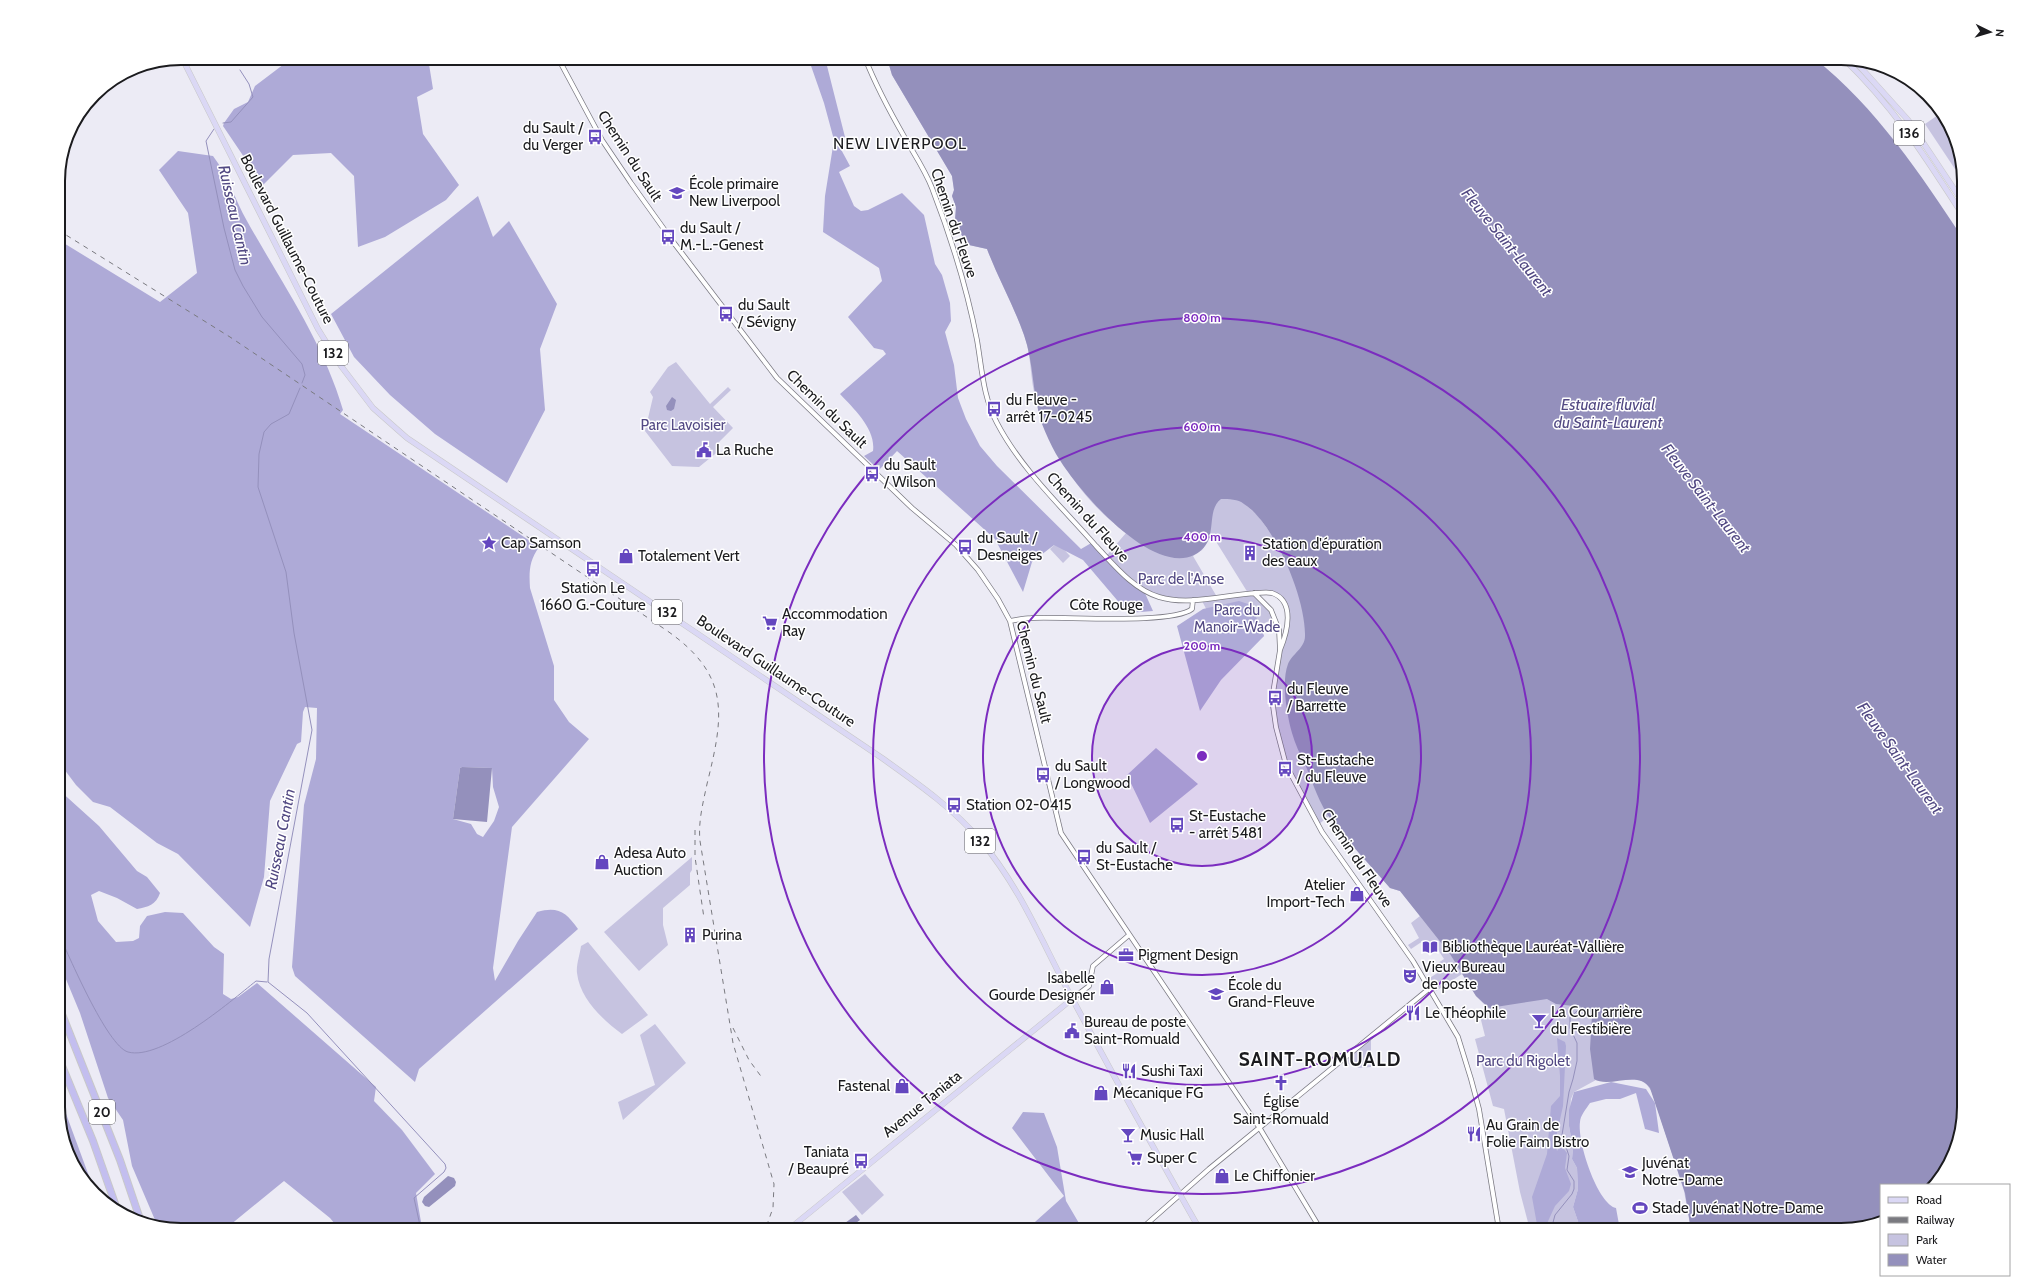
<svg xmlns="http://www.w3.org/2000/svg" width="2022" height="1288" viewBox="0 0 2022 1288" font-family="Cabin,sans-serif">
<rect width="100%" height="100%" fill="#ecebf5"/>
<path fill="#c6c3e0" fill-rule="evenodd" d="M887,58L1244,503L1259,517L1276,541L1575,897L1813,1230H1691L1684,1191L1652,1092L1645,1082L1639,1080H1596L1574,1092L1571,1099L1569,1126L1573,1149L1572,1159L1577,1168L1578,1189L1573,1207L1581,1230H1530L1520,1192L1504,1109L1493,1106L1475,1039L1485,1036L1480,1016L1488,1008L1476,996L1462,974L1436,991L1428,979L1439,972L1435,965L1444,959L1435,945L1423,941L1411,949L1408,945L1419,938L1411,923L1420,916L1400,891L1390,888L1329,816L1318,825L1286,765L1276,727L1272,699L1286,624L1285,605L1273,594H1255L1276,618L1260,625L1264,636L1232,659L1201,599L1162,598L1144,591L1104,554H1108L1126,533C1080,499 1047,448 1034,392C1030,373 1031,353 1024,335C1014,306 998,278 987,249L969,245L963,238L955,220L956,207L952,196L954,190L952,176L892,75ZM1212,535L1248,593L1217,597L1193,556L1202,550Z
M1941,113L1948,120L1960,166L1955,169L1925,124Z
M676,362L710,404L728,387L731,390L713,407L733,428L719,442L720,450L699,467L672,466L645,431L653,397L650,392L668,367Z
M1057,542L1070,556L1063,563L1050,549Z
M692,857V870L690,873V885L663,908V925L668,945L639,971L604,932Z
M588,942L648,1015L622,1034C603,1020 580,999 577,973C576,965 580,954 581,946Z
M655,1024L686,1063L623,1120L618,1102L655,1085L640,1035Z
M1371,1037V1067L1359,1068L1341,1061Z
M865,1174L884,1195L862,1215L842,1192Z"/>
<path fill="#aeaad7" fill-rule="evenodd" d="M292,58H428L433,89L417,97L423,134L459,185L446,200L385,237L358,247L354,176L331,153L293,155L263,185L223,126L224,123L234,109L248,102L255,86Z
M806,58H825L845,137L837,142L850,166L839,172L854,206L861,211L868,210L902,193L924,215L935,264L942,275L950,303L951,321L945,332L954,365L958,398L966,419L980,446L997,466L1081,549L1093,542L1144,591L1153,611L1128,613L1083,560L1054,545L1032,562L1023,592L995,539L897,451L879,470L864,456L873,451C876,429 854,409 840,394L886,354L883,350L874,348L848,317L882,281L879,268L823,232L825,196L834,140L824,103L810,63Z
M178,151L213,156C228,175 235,200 247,221C281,282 323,341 343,410L340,414L539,547C529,561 529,572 530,588L554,666V700L569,722L589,739L512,827L493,968L495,981L518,941L537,912C558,906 566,912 578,929L419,1069L415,1082L295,976L292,967L304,805L316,759L317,708L305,707L303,712L301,742L297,744L270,801L264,877L250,927L178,854L157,843L110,807L93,802L76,785L58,761V245L62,242L160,302L197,273L188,213L159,170ZM462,767L492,768L493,787L499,807L494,821L483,837L477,834L471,824L453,819L460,768Z
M478,196L493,237L509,221L557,304L540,349L545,410L507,483L435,434L390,395L354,357L331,314Z
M1239,601L1251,605L1264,636L1221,680L1200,711L1177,626L1203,609Z
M1156,748L1198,784L1150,823L1127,775Z
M58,789L99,826L137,871L147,877L160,893C156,905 148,907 137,909L117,898L99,891L91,895L98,921L116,942L133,941L139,938L140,926L147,916L165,912L183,913L214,947L224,954L223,994L231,999L238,997L257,983L376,1087L374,1101L402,1130L435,1174L416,1193L421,1222L428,1230H340L330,1218L284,1181L224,1230H181L158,1227L132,1166L123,1120L108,1098L80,1013L58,960Z
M1557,1038L1565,1042L1566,1046L1563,1106L1555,1142L1557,1151L1559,1148H1563L1567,1153L1565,1168L1571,1184L1569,1191L1555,1206L1544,1230H1538L1532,1197L1547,1154L1551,1106L1560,1096V1076Z
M1611,1082L1646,1089L1655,1103L1659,1133L1645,1129L1636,1093L1620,1099H1606L1590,1103C1586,1109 1580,1116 1580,1122C1577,1141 1597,1203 1616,1208L1620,1230H1581L1573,1207L1578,1189L1577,1168L1572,1159L1573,1149L1569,1126V1110L1574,1092Z
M58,1092L93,1187L94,1190L74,1168L58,1115Z
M1023,1112L1044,1113L1057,1147L1066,1201L1083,1230H1026L1064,1196L1012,1128Z"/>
<path fill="#9490bc" d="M887,58H1814C1876,107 1921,175 1964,240V1107C1959,1137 1955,1164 1933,1185H1881V1219L1841,1230H1691L1685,1193L1650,1088C1637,1069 1610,1089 1594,1079L1590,1049L1592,1015L1590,1011L1582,1007L1556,1004L1547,999L1489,1008L1476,996L1450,954L1400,891L1390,888C1371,866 1350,844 1332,821C1319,804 1313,783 1305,764C1300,754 1295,744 1292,733C1287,715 1281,682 1288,664C1292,654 1305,648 1305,636C1306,599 1275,524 1244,504C1238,499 1229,499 1221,499C1204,512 1221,542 1194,555C1150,576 1075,487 1056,454C1051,445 1046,434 1042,424C1032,395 1034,363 1024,335C1014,306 998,278 987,249L969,245L963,238L955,220L956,207L952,196L954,190L952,176L892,75Z
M672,397L676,400L674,409L671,411L667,410L666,406Z
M462,767L492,768L487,822L453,819L460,768Z
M448,1176L454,1178L456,1182L455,1186L429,1207L425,1206L422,1202L424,1197Z
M856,1215L860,1220L849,1228L845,1223Z"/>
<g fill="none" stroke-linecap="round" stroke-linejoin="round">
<path stroke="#9490bc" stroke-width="1" d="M234,58L237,64
M223,123L231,122L253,97L249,84L240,70
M214,129L206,141L224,228L235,270L243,286L262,317L302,364L305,375L302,383
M300,388L289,414L271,424L264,432L259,454L258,487L286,572L294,633L312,730L269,959L268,982L307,1013L445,1164L446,1168L444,1172L414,1198L421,1230
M58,932C68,954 107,1046 128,1052C161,1061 230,1002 256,981L267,982
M1551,1230L1555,1215L1572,1194L1574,1189V1181L1567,1170L1569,1156L1562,1135L1569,1092L1573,1079L1577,1061V1043L1570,1028V1017L1582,1007"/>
<g stroke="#7b7a83" stroke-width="5.5">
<path id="minor" d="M558,58L602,140L631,183L674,243L777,378L912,508L956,545L978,570L998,599L1010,621L1061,833L1259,1127L1321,1230
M865,58C876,86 890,112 905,138C914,154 925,170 932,188C951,237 967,289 977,340C982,369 983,397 997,423C1021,469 1062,507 1096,546C1114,565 1133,589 1159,597C1189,606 1224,595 1256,593C1261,593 1266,592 1272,593C1296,601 1287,633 1280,650
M1254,593L1271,610L1279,630L1280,650L1272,699L1276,727L1286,765L1322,832L1413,961L1458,1037L1471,1079L1479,1109L1499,1230
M1010,621C1017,620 1024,618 1031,618C1062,616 1171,625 1192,609L1193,600
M1072,999L1089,986L1093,966L1129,935
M1140,1230L1209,1169L1430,988"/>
</g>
<g stroke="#c8c8c9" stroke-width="6">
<path id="major" d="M182,58L318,329L341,366L373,408L407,438L882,758C917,783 953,808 981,841C1022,890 1043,945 1073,1000C1114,1077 1157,1154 1200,1230
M1843,58C1895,108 1926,158 1964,217
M1854,60L1908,120L1964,204
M788,1230L1072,999"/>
</g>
<g stroke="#c8c8c9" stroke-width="8">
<path id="highway" d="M58,1004L120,1160L141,1222
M58,1056L93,1141L118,1212"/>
</g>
<use href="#minor" stroke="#fff" stroke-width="4"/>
<use href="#major" stroke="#dbd8f5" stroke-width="5"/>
<use href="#highway" stroke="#c3beef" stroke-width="6"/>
<path stroke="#7a7a80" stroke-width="1" stroke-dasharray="5 5" stroke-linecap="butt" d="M58,230L230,337L666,630C731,675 724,715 707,784C703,803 698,822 700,841L733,1043L774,1184L773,1208L765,1230
M695,830V857L704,918
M733,1028L749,1060L763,1079"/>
</g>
<circle cx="1202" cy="756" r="110" fill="#7b2cbf" fill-opacity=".12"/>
<g fill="none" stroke="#7b2cbf" stroke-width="2">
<circle cx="1202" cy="756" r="110"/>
<circle cx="1202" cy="756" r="219"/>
<circle cx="1202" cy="756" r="329"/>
<circle cx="1202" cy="756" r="438"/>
</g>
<defs>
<g id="bus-bare" transform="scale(1.2)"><path d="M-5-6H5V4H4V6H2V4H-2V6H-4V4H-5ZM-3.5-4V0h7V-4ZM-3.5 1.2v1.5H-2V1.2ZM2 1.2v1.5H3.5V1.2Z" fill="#6447bf" stroke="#fff" stroke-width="2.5" paint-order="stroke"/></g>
<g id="school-bare" transform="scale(1.2)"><path d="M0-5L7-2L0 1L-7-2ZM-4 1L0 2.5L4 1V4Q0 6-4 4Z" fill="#6447bf" stroke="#fff" stroke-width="2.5" paint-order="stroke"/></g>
<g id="civic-bare" transform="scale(1.2)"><path d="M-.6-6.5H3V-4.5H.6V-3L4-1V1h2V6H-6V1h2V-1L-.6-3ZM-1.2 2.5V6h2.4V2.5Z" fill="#6447bf" stroke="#fff" stroke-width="2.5" paint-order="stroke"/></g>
<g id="sight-bare" transform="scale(1.2)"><path d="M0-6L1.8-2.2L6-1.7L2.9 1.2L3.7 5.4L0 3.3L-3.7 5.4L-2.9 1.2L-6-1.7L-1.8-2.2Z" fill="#6447bf" stroke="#fff" stroke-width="2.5" paint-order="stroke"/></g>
<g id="building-bare" transform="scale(1.2)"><path d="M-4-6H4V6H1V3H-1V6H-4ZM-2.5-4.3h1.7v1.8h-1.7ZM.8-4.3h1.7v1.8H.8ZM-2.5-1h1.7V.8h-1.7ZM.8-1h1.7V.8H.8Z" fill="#6447bf" stroke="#fff" stroke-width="2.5" paint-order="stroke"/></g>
<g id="shop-bare" transform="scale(1.2)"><path d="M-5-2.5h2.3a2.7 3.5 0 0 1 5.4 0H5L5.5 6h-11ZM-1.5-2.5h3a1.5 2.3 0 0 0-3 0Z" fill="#6447bf" stroke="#fff" stroke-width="2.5" paint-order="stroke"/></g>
<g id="supermarket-bare" transform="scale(1.2)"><path d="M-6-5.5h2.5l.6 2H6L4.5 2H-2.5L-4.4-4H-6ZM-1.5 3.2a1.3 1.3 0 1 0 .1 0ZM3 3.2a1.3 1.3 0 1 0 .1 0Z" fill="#6447bf" stroke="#fff" stroke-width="2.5" paint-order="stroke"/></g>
<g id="library-bare" transform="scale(1.2)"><path d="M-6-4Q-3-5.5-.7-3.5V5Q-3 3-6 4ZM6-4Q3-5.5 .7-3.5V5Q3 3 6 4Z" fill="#6447bf" stroke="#fff" stroke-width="2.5" paint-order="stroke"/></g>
<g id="office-bare" transform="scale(1.2)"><path d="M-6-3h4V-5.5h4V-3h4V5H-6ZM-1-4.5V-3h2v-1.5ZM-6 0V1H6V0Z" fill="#6447bf" stroke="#fff" stroke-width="2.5" paint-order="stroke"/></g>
<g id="theatre-bare" transform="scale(1.2)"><path d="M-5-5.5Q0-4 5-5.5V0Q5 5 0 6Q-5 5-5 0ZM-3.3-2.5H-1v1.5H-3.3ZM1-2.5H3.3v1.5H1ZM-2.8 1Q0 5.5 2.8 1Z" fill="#6447bf" stroke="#fff" stroke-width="2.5" paint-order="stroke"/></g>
<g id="restaurant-bare" transform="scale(1.2)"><path d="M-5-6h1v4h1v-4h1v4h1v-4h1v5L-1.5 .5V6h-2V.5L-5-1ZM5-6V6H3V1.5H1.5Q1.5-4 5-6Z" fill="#6447bf" stroke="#fff" stroke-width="2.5" paint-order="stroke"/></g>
<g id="bar-bare" transform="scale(1.2)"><path d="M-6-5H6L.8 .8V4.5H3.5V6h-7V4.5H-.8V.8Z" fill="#6447bf" stroke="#fff" stroke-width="2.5" paint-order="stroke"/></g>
<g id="church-bare" transform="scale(1.2)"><path d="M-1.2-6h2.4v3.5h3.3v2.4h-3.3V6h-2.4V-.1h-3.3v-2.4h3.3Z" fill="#6447bf" stroke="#fff" stroke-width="2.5" paint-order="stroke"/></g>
<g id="stadium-bare" transform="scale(1.2)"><path d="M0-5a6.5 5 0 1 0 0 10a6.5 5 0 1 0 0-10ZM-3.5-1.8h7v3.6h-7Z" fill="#6447bf" stroke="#fff" stroke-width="2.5" paint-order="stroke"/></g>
</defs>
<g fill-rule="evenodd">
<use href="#bus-bare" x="595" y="137"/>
<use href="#school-bare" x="677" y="193"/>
<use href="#bus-bare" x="668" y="237"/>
<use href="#bus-bare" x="726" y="314"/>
<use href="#bus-bare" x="994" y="409"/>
<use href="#civic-bare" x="704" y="450"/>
<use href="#bus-bare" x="872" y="474"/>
<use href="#sight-bare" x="489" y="543"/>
<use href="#bus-bare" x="965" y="547"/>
<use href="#building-bare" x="1250" y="553"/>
<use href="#shop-bare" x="626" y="556"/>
<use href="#bus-bare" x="593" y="569"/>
<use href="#supermarket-bare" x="770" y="623"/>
<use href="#bus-bare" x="1275" y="698"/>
<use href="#bus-bare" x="1285" y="769"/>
<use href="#bus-bare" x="1043" y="775"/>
<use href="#bus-bare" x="954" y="805"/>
<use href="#bus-bare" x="1177" y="825"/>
<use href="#bus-bare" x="1084" y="857"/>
<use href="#shop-bare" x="602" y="862"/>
<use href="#shop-bare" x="1357" y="894"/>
<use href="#building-bare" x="690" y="935"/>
<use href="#library-bare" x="1430" y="947"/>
<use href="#office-bare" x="1126" y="955"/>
<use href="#theatre-bare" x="1410" y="976"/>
<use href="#shop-bare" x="1107" y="987"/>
<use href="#school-bare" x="1216" y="994"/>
<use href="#restaurant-bare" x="1413" y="1013"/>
<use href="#bar-bare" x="1539" y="1021"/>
<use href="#civic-bare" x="1072" y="1031"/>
<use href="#restaurant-bare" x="1129" y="1071"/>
<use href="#church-bare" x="1281" y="1083"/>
<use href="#shop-bare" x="902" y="1086"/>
<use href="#shop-bare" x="1101" y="1093"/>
<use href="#restaurant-bare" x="1474" y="1134"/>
<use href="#bar-bare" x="1128" y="1135"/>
<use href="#supermarket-bare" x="1135" y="1158"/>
<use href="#bus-bare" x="861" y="1161"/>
<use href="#school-bare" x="1630" y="1172"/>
<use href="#shop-bare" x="1222" y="1176"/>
<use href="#stadium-bare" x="1640" y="1208"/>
</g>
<g text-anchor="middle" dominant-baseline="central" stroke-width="3" stroke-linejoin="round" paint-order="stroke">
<g fill="#fff" stroke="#5f5f62" stroke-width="1">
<rect x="1894" y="121" width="30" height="24" rx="3"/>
<rect x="318" y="341" width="30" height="24" rx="3"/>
<rect x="652" y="600" width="30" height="24" rx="3"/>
<rect x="965" y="829" width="30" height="24" rx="3"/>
<rect x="89" y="1100" width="26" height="24" rx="3"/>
</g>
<g font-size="14" font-weight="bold" fill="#1b1b1e">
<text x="1909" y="133">136</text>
<text x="333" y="353">132</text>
<text x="667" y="612">132</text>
<text x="980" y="841">132</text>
<text x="102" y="1112">20</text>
</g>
<g font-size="15" fill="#1b1b1e" stroke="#fff" text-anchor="start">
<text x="583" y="128" text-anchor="end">du Sault /<tspan x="583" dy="17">du Verger</tspan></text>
<text x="689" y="184">École primaire<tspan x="689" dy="17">New Liverpool</tspan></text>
<text x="680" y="228">du Sault /<tspan x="680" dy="17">M.-L.-Genest</tspan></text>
<text x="738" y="305">du Sault<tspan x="738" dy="17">/ Sévigny</tspan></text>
<text x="1006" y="400">du Fleuve -<tspan x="1006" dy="17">arrêt 17-0245</tspan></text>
<text x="716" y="450">La Ruche</text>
<text x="884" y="465">du Sault<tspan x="884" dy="17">/ Wilson</tspan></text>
<text x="977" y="538">du Sault /<tspan x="977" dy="17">Desneiges</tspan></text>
<text x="501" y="543">Cap Samson</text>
<text x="1262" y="544">Station d'épuration<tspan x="1262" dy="17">des eaux</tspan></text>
<text x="638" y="556">Totalement Vert</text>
<text x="593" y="588" text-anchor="middle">Station Le<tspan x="593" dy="17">1660 G.-Couture</tspan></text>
<text x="782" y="614">Accommodation<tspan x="782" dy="17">Ray</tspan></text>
<text x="1287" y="689">du Fleuve<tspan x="1287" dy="17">/ Barrette</tspan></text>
<text x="1297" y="760">St-Eustache<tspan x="1297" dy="17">/ du Fleuve</tspan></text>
<text x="1055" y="766">du Sault<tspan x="1055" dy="17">/ Longwood</tspan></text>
<text x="966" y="805">Station 02-0415</text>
<text x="1189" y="816">St-Eustache<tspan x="1189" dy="17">- arrêt 5481</tspan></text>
<text x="1096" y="848">du Sault /<tspan x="1096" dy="17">St-Eustache</tspan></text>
<text x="614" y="853">Adesa Auto<tspan x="614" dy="17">Auction</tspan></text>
<text x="1345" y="885" text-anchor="end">Atelier<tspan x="1345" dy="17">Import-Tech</tspan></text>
<text x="702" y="935">Purina</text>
<text x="1442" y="947">Bibliothèque Lauréat-Vallière</text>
<text x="1138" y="955">Pigment Design</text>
<text x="1422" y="967">Vieux Bureau<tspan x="1422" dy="17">de poste</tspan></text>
<text x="1095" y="978" text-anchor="end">Isabelle<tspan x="1095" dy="17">Gourde Designer</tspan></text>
<text x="1228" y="985">École du<tspan x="1228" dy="17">Grand-Fleuve</tspan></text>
<text x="1551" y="1012">La Cour arrière<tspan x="1551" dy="17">du Festibière</tspan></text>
<text x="1425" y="1013">Le Théophile</text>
<text x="1084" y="1022">Bureau de poste<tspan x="1084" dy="17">Saint-Romuald</tspan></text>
<text x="1141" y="1071">Sushi Taxi</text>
<text x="890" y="1086" text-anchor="end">Fastenal</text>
<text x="1113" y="1093">Mécanique FG</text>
<text x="1281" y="1102" text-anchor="middle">Église<tspan x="1281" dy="17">Saint-Romuald</tspan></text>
<text x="1486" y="1125">Au Grain de<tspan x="1486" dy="17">Folie Faim Bistro</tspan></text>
<text x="1140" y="1135">Music Hall</text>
<text x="849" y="1152" text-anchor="end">Taniata<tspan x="849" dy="17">/ Beaupré</tspan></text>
<text x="1147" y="1158">Super C</text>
<text x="1642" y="1163">Juvénat<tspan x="1642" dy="17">Notre-Dame</tspan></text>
<text x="1234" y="1176">Le Chiffonier</text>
<text x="1652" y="1208">Stade Juvénat Notre-Dame</text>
</g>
<g font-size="15" fill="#1b1b1e" stroke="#fff">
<text transform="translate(630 156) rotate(57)">Chemin du Sault</text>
<text transform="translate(954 223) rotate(71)">Chemin du Fleuve</text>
<text transform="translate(287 239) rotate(63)">Boulevard Guillaume-Couture</text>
<text transform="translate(827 409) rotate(44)">Chemin du Sault</text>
<text transform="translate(1088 517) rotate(48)">Chemin du Fleuve</text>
<text x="1106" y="605">Côte Rouge</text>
<text transform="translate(776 671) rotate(34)">Boulevard Guillaume-Couture</text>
<text transform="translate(1034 672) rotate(76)">Chemin du Sault</text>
<text transform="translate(1357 858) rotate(56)">Chemin du Fleuve</text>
<text transform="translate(922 1104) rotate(-39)">Avenue Taniata</text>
</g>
<g font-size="15" fill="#534984" stroke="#fff">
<text x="683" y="425">Parc Lavoisier</text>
<text x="1181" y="579">Parc de l'Anse</text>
<text x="1237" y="610">Parc du<tspan x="1237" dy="17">Manoir-Wade</tspan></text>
<text x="1523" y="1061">Parc du Rigolet</text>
</g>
<g font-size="16" letter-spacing="1" fill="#1b1b1e" stroke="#fff">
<text x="900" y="143">NEW LIVERPOOL</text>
</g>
<g font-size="16" font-style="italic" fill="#524983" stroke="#fff">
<text transform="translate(235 215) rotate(77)">Ruisseau Cantin</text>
<text transform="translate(1507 242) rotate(51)">Fleuve Saint-Laurent</text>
<text x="1608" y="404">Estuaire fluvial<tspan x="1608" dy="18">du Saint-Laurent</tspan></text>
<text transform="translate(1706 498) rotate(52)">Fleuve Saint-Laurent</text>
<text transform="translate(1900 758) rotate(54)">Fleuve Saint-Laurent</text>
<text transform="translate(280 839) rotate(-79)">Ruisseau Cantin</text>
</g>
<g font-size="19" font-weight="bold" letter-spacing="1" fill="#1b1b1e" stroke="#fff">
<text x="1320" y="1059">SAINT-ROMUALD</text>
</g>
</g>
<path d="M0 0H2022V1288H0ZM181 65H1841A116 116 0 0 1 1957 181V1107A116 116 0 0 1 1841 1223H181A116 116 0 0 1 65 1107V181A116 116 0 0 1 181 65Z" fill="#fff" fill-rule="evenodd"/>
<path fill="none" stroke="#1b1b1e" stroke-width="2" d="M181 65H1841A116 116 0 0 1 1957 181V1107A116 116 0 0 1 1841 1223H181A116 116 0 0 1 65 1107V181A116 116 0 0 1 181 65Z"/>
<circle cx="1202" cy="756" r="6" fill="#7b2cbf" stroke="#fff" stroke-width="2"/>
<g font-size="12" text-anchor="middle" font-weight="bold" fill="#7b2cbf" stroke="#fff" stroke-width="3" stroke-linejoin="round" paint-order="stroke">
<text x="1202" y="322">800 m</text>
<text x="1202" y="431">600 m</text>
<text x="1202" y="541">400 m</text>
<text x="1202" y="650">200 m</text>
</g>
<rect x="1880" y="1184" width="130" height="92" fill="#ffffff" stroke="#a4a4a5"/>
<rect x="1888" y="1197" width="20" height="6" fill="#dbd8f5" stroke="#a4a4a5"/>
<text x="1916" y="1204" font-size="12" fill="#1b1b1e">Road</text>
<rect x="1888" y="1217" width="20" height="6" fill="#7a7a80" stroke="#a4a4a5"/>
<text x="1916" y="1224" font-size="12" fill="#1b1b1e">Railway</text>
<rect x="1888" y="1234" width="20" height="12" fill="#c6c3e0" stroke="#a4a4a5"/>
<text x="1916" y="1244" font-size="12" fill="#1b1b1e">Park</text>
<rect x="1888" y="1254" width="20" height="12" fill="#9490bc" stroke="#a4a4a5"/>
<text x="1916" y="1264" font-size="12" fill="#1b1b1e">Water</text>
<g transform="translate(1990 32) rotate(95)" stroke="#ffffff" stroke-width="3" paint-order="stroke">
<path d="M0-3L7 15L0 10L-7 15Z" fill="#1b1b1e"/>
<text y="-6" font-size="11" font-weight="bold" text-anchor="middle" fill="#1b1b1e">N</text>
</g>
</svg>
